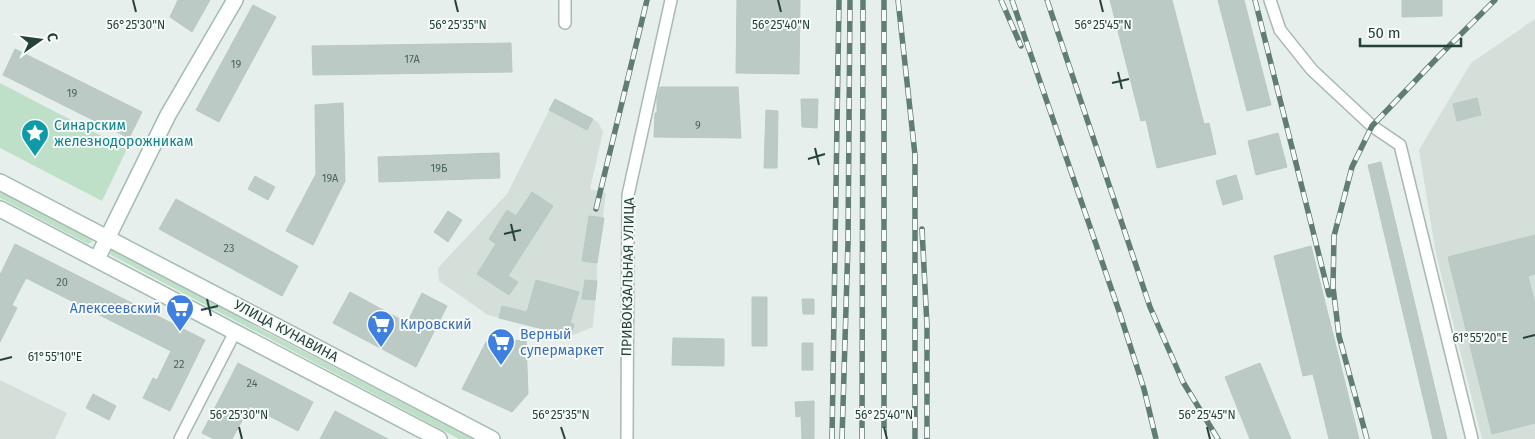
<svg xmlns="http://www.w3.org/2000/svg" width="1535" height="439" viewBox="0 0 1535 439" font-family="'Fira Sans',sans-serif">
<rect width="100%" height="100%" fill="#e6efeb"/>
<path fill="#d4dfda" d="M1535,19V439H1482L1436,254L1419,150L1471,63Z
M555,99L598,122L603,132L590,189L606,193L597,263V281L593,327L571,336L488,315L439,281L438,268L507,194Z
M0,380L67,413L55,439H0Z"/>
<path fill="#bfe0c8" d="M0,83L127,149L102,201L0,148Z
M0,191L90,237L92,242L88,244L0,198Z
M113,249L230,310L253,325L473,439H459L111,255L110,251Z"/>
<path fill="#bbcac4" stroke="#b8c9c2" d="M178,0H210L192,32L170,17Z
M737,0H800L799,74L736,73Z
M1110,0H1172L1204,124L1209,123L1216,154L1157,168L1146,120L1141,121Z
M1218,0H1244L1271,105L1247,111Z
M1402,0H1442V16L1402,17Z
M253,5L276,17L219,122L196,110Z
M511,43L512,72L313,75L312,46Z
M15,49L142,112L129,138L3,75Z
M660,87H738L741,138L654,137L655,113H657V99Z
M1477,98L1481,115L1457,121L1453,104Z
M555,99L593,119L587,130L549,110Z
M801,99H818L817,128L802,127Z
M343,103L345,181L313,245L286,231L316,174L315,105Z
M766,110L778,111L777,168H764Z
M1278,133L1287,167L1256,175L1248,141Z
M499,153L500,178L379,182L378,157Z
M1381,162L1447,439H1433L1368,165Z
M1236,175L1243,199L1223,205L1216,181Z
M255,176L275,187L268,200L248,189Z
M532,192L553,206L508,276L518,282L509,295L477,274L496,244L489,239L507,210L516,216Z
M176,199L298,266L282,296L159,229Z
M448,211L462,220L448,242L434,232Z
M589,216L604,218L597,263L582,261Z
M1535,235V274L1528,276L1535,304V423L1492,434L1448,257Z
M15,244L205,340L170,411L143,398L153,378L157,380L171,351L26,278L12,305L17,308L0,342V275Z
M1311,246L1359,439H1329L1313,374L1303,376L1274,256Z
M536,280L579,292L570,323L574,324L571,336L499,318L502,306L527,312Z
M585,280L597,281L595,300L582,299Z
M350,292L407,323L422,293L447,306L416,367L333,323Z
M752,297H767V346H752Z
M802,299H814V314H803Z
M673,338L724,339V366L672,365Z
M526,340L528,394L512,412L462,389L486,342Z
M802,343H813V370H802Z
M238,363L313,402L298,431L250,406L232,439H214L202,433Z
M1260,363L1291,439H1250L1225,377Z
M93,394L116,406L109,420L86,408Z
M814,401V439H802L801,416L796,417L795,402Z
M335,411L388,439H320Z"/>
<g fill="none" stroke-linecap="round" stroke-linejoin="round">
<g stroke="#a8b8b2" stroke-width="14">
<path id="street" d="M565,0V23
M1270,0L1280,30L1312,70L1372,126L1400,145L1472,439
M180,439L235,332
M627,439L628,195L671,0"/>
</g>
<g stroke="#a4bbb3" stroke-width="18">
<path id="secondary" d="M0,182L492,439
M0,209L439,439
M97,259L168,115L235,0"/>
</g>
<use href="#street" stroke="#fff" stroke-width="11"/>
<use href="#secondary" stroke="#fff" stroke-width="15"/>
<g stroke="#5f7d75" stroke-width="5.5">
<path id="rail" d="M898,0L915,155V439
M1001,0L1021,46
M1012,0L1120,314L1144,389L1156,439
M1047,0L1150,307L1183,382L1218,439
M1255,0L1329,295
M596,209L647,0
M922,229L927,326V439
M832,439L839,0
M842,439L848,243L850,0
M862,439L863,0
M884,439V0
M1367,439L1339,336L1333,287L1334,236L1352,167L1372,126L1440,55L1495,0"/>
</g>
<use href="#rail" stroke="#f7fbf9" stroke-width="4" stroke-dasharray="11" stroke-linecap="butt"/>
</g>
<path fill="none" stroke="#24423a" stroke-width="2" d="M133,0L136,12M455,0L458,12M778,0L781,12M1100,0L1103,12M1118,72L1122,89M1112,83L1129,79M815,148L819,165M808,159L825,154M511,224L515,241M504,234L521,230M207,299L211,316M201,310L218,306M1523,338L1535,335M0,360L12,357M239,427L242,439M561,427L565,439M884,427L887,439M1207,427L1210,439"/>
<defs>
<g id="sight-pin" transform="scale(1.4375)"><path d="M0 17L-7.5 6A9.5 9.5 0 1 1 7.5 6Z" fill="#0f9aa8" stroke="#f7fbf9"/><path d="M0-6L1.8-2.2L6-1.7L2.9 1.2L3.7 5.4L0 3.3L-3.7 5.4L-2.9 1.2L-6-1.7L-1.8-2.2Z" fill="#fff"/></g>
<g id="supermarket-pin" transform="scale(1.4375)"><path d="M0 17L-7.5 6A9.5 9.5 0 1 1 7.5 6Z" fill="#3f7fe0" stroke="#f7fbf9"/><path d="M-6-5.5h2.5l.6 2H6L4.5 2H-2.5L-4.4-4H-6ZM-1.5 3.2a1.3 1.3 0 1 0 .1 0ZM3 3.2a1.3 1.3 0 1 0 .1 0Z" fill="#fff"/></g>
</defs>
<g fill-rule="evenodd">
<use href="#sight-pin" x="35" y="133"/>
<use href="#supermarket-pin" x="180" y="308"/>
<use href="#supermarket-pin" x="381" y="324"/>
<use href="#supermarket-pin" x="501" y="342"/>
</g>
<g text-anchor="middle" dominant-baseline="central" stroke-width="4" stroke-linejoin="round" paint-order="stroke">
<g font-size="11" fill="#4a645c">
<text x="412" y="59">17А</text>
<text x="236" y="64">19</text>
<text x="72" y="93">19</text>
<text x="698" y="125">9</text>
<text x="439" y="168">19Б</text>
<text x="330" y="178">19А</text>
<text x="229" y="248">23</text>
<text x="62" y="282">20</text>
<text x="179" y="364">22</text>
<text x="252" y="383">24</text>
</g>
<g font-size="14" fill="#0d838f" stroke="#f7fbf9" text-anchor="start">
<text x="54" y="125">Синарским<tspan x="54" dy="16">железнодорожникам</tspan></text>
</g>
<g font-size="14" fill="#24423a" stroke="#f7fbf9">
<text transform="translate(628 277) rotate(-89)">ПРИВОКЗАЛЬНАЯ УЛИЦА</text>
<text transform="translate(286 331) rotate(28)">УЛИЦА КУНАВИНА</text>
</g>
<g font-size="14" fill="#366cbe" stroke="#f7fbf9" text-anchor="start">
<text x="161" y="308" text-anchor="end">Алексеевский</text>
<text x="400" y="324">Кировский</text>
<text x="520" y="334">Верный<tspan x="520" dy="16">супермаркет</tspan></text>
</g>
</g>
<g font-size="12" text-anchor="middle" fill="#24423a" stroke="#f7fbf9" stroke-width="4" stroke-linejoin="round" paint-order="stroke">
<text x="136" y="29">56°25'30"N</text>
<text x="458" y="29">56°25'35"N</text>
<text x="781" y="29">56°25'40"N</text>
<text x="1103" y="29">56°25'45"N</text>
<text x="1480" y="342">61°55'20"E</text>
<text x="55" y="361">61°55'10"E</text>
<text x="239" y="419">56°25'30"N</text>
<text x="561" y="419">56°25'35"N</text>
<text x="884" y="419">56°25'40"N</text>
<text x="1207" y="419">56°25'45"N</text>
</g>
<g transform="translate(40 40) rotate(76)" stroke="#f7fbf9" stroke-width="4" paint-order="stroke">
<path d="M0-4L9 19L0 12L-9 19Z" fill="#24423a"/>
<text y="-8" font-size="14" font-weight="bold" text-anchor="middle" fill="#24423a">С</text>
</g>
<path d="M1360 38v8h101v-8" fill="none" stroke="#24423a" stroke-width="2.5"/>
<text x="1368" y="38" font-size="15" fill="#24423a" stroke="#f7fbf9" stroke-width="4" paint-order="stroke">50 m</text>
</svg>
